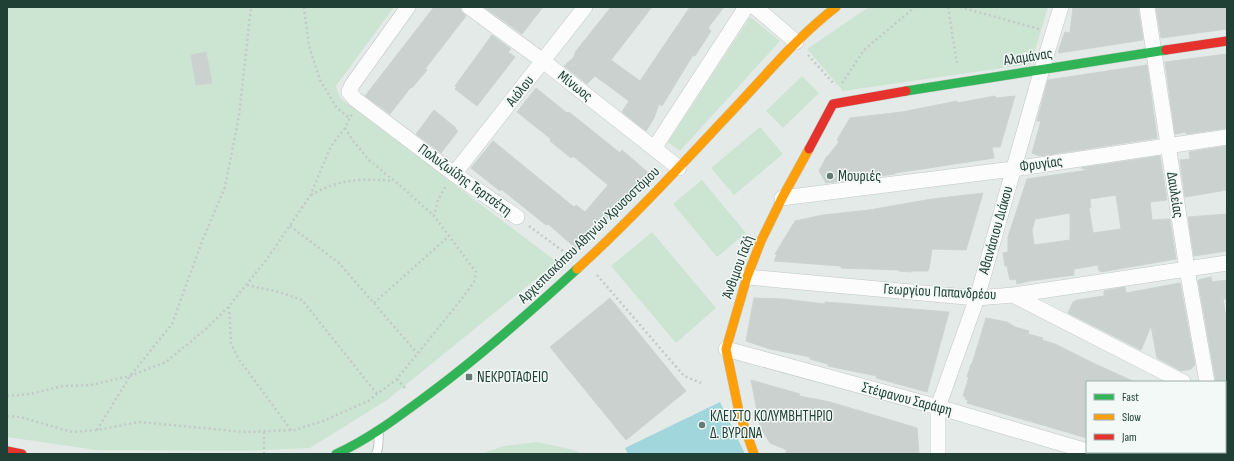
<svg xmlns="http://www.w3.org/2000/svg" width="1234" height="461" viewBox="0 0 1234 461" font-family="'Sofia Sans Condensed',sans-serif">
<rect width="100%" height="100%" fill="#e4eae7"/>
<path fill="#cce5d3" d="M7,7H394L336,86L340,98L557,262L387,400L310,448L245,451L96,450L7,437Z
M869,7H1048L1031,64L843,91L807,49Z
M750,17L780,41L680,151L668,142Z
M802,76L819,93L783,128L766,111Z
M760,127L783,154L734,195L711,168Z
M702,180L746,233L717,257L673,204Z
M652,232L716,308L676,343L611,266Z
M537,442L574,450L583,454H480L504,446Z"/>
<path fill="#a1d6dc" d="M720,402L745,454H628L625,448Z"/>
<path fill="#cbd1ce" stroke="#cdd3d0" fill-rule="evenodd" d="M434,7H460L461,11L466,16L425,69L427,70L412,88L411,87L390,114L365,96Z
M484,7H543L522,34Z
M611,7H652L611,60L640,81L690,7H724L708,28L711,31L695,56L693,55L662,106L659,104L654,118L646,131L622,112L629,101L595,76L587,84L564,66L573,58L576,51Z
M1073,7H1138L1143,40L1059,53L1058,52L1065,32L1070,33Z
M1156,7H1227V29L1161,38Z
M492,35L511,49L508,52L515,57L477,106L455,89L457,87L455,86Z
M206,52L212,83L196,85L191,55Z
M1227,54V128L1186,134V132L1175,134L1165,62Z
M1147,65L1157,138L1040,156L1032,153L1041,121H1037L1048,80Z
M536,88L567,113L569,112L620,153L622,150L652,176L629,200L626,198L596,232L578,250L548,224L546,225L501,189L500,191L471,168L493,141L574,207L576,205L585,212L608,185L573,156L571,158L550,141L551,139L517,112Z
M995,96L996,98L1015,96L1000,147H992L994,158L895,173V174L826,183L819,171L827,156H828L839,142L837,140L850,118L902,112L957,101V103Z
M434,110L456,128L455,129L458,131L441,153L416,134Z
M1227,146V190L1185,197L1180,160L1190,159L1189,152Z
M1160,156L1167,200L1150,202L1152,220L1170,219L1176,259L1101,272V271H1099L1098,265L1074,269V275L1029,281L1017,284L1016,279L1010,280L1007,266H1005L1003,253L1008,252V237L1027,179L1089,170L1081,168ZM1116,195L1121,229L1093,233L1089,208L1091,207L1090,199ZM1070,213V240L1034,245L1032,230L1035,219Z
M983,193L966,250L932,249L929,269H928V271H911V272L899,271V270L841,268V266L774,261L777,255L775,254L795,221L823,215L869,210L932,199Z
M1227,214V251L1194,256L1188,217Z
M1211,277L1212,282L1227,280V299H1223L1227,324V382H1216L1198,280Z
M1180,283L1195,365L1191,369L1181,371L1157,358L1151,326L1141,350L1068,313L1073,302L1077,300L1104,296V291L1125,287L1126,293Z
M610,298L686,391L626,440L550,347Z
M754,298L783,299L825,304V302L838,303L949,312L927,392L876,378L877,376L828,366V364L810,359V357L770,349L746,341Z
M986,318L1007,322L1015,327L1029,331L1028,334L1043,338L1042,340L1055,344L1095,364L1135,382H1087V438L967,403L968,400L965,399L966,397L963,396L969,377H967L971,364H972Z
M751,380L800,394L799,396L830,402L917,428L919,454H785L787,450L770,443L762,430L757,417L758,416Z"/>
<g fill="none" stroke-linecap="round" stroke-linejoin="round">
<g stroke="#c1c7c4" stroke-width="10">
<path id="lane" d="M376,454L378,448L379,433"/>
</g>
<g stroke="#c1c7c4" stroke-width="16">
<path id="street" d="M408,7L352,85L349,92L355,99L454,174L517,217
M469,7L543,61L679,168
M755,7L796,42
M1147,7L1187,269L1207,382
M655,147L746,7
M454,174L585,7
M782,198L1013,169L1227,137
M747,277L977,298L1013,295L1227,263
M1013,295L1183,382
M726,349L938,407L1087,451
M1225,400H1227
M938,454V407L977,298L1042,69L1061,7
M1199,454L1200,452"/>
</g>
<g stroke="#c0c8c4" stroke-width="10">
<path id="fast" d="M906,91L1166,50
M336,454C367,440 394,420 421,400C476,360 527,315 577,269"/>
</g>
<g stroke="#c0c8c4" stroke-width="10">
<path id="slow" d="M577,269C632,219 682,164 733,110C766,75 797,37 836,7
M754,454L739,412L726,349L747,277L761,241L782,198L809,149"/>
</g>
<g stroke="#c0c8c4" stroke-width="10">
<path id="jam" d="M1166,50L1227,41
M809,149L833,104L906,91
M7,451L22,454"/>
</g>
<path stroke="#c1cac6" stroke-width="2.5" stroke-dasharray="2 3" stroke-linecap="butt" d="M304,7L309,46L320,80L337,108L349,118
M948,7L957,63
M960,7L1039,29
M808,55L835,85
M842,83L864,50L915,7
M345,128L354,142L369,160L403,188L434,216
M311,195C339,179 362,178 393,181
M290,226L339,263L417,353
M529,226L567,254
M597,275L684,376L701,383
M247,285L279,292L302,300L377,394
M374,303L449,236
M229,307L231,343L238,358L291,430
M397,379L405,388
M7,396L30,394L63,386L91,385L130,376L166,362L207,328L229,306L267,259L310,196L331,146L345,128L352,114
M7,416L20,417L72,432L97,430L139,422L245,432L295,430L323,421L368,401L397,379L460,301L474,282L476,272L434,216L438,200L446,186
M97,430L130,376L172,324L203,239L225,187L239,116L251,7
M264,454V432"/>
<use href="#lane" stroke="#fbfcfb" stroke-width="8"/>
<use href="#street" stroke="#fbfcfb" stroke-width="15"/>
<use href="#fast" stroke="#30b455" stroke-width="9"/>
<use href="#slow" stroke="#ff9f0a" stroke-width="9"/>
<use href="#jam" stroke="#e5322d" stroke-width="9"/>
</g>
<g fill="#657c74" stroke="#f2f9f6" stroke-width="1.5">
<circle cx="830" cy="176" r="4"/>
<rect x="465" y="373" width="8" height="8" rx="2"/>
<circle cx="702" cy="425" r="4"/>
</g>
<g text-anchor="middle" dominant-baseline="central" stroke-width="3" stroke-linejoin="round" paint-order="stroke">
<g font-size="15" fill="#204036" stroke="#f2f9f6">
<text transform="translate(1028 57) rotate(-9)">Αλαμάνας</text>
<text transform="translate(575 86) rotate(38)">Μίνωος</text>
<text transform="translate(520 91) rotate(-51)">Αιόλου</text>
<text transform="translate(1041 164) rotate(-8)">Φρυγίας</text>
<text transform="translate(465 180) rotate(36)">Πολυζωίδης Τερτσέτη</text>
<text transform="translate(1175 195) rotate(81)">Δαυλείας</text>
<text transform="translate(996 230) rotate(-74)">Αθανάσιου Διάκου</text>
<text transform="translate(589 235) rotate(-44)">Αρχιεπισκόπου Αθηνών Χρυσοστόμου</text>
<text transform="translate(738 267) rotate(-70)">Άνθιμου Γαζή</text>
<text transform="translate(940 292) rotate(3)">Γεωργίου Παπανδρέου</text>
<text transform="translate(907 399) rotate(15)">Στέφανου Σαράφη</text>
</g>
<g font-size="15" fill="#204036" stroke="#f2f9f6" text-anchor="start">
<text x="838" y="176">Μουριές</text>
<text x="477" y="377">ΝΕΚΡΟΤΑΦΕΙΟ</text>
<text x="710" y="416">ΚΛΕΙΣΤΟ ΚΟΛΥΜΒΗΤΗΡΙΟ<tspan x="710" dy="17">Δ. ΒΥΡΩΝΑ</tspan></text>
</g>
</g>
<rect width="1234" height="461" fill="none" stroke="#204036" stroke-width="16"/>
<rect x="1086" y="381" width="140" height="72" fill="#f2f9f6" stroke="#9eafa9"/>
<rect x="1094" y="394" width="20" height="6" fill="#30b455" stroke="#9eafa9"/>
<text x="1122" y="401" font-size="12" fill="#204036">Fast</text>
<rect x="1094" y="414" width="20" height="6" fill="#ff9f0a" stroke="#9eafa9"/>
<text x="1122" y="421" font-size="12" fill="#204036">Slow</text>
<rect x="1094" y="434" width="20" height="6" fill="#e5322d" stroke="#9eafa9"/>
<text x="1122" y="441" font-size="12" fill="#204036">Jam</text>
</svg>
